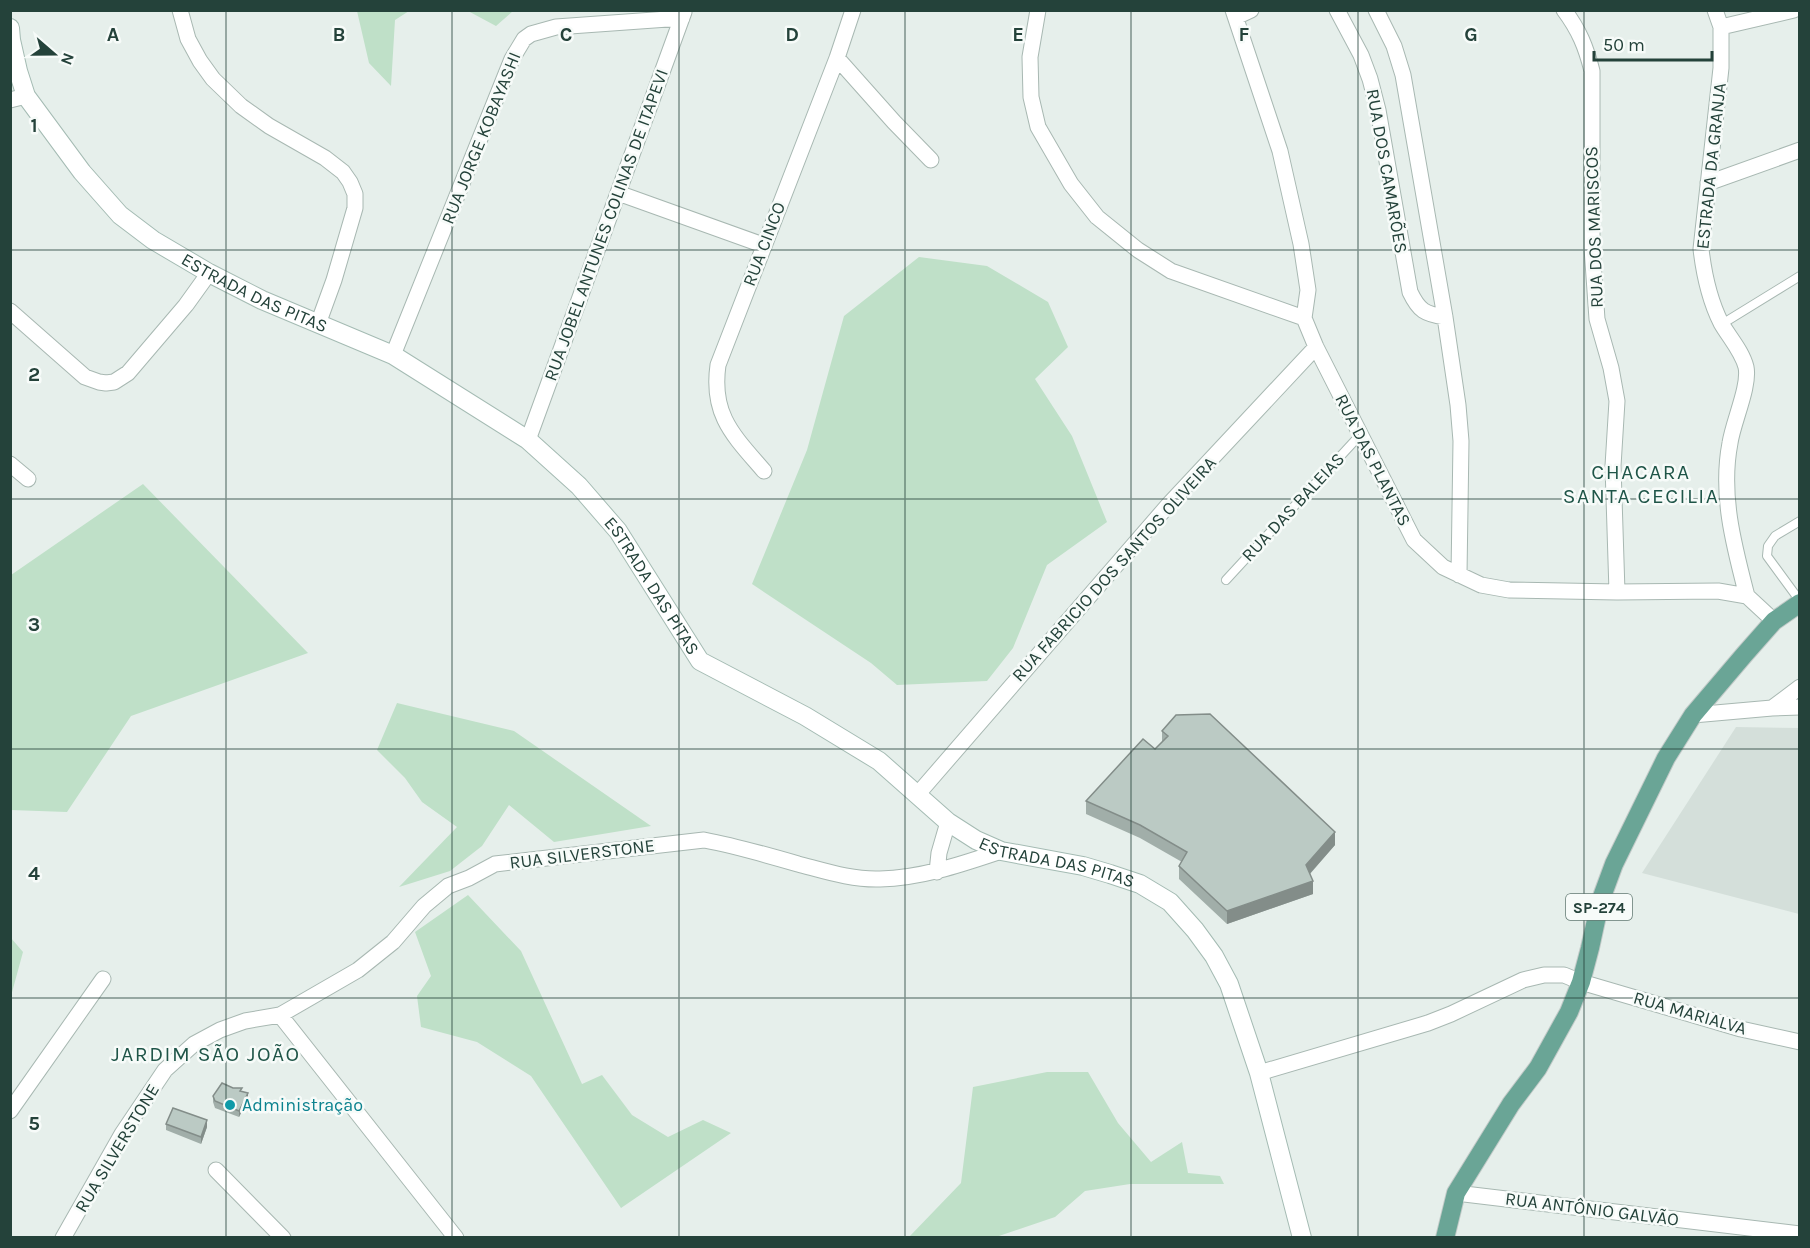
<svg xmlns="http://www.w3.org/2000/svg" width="1810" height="1248" viewBox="0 0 1810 1248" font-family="Karla,sans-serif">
<rect width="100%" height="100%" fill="#e6efeb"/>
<path fill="#d4dfda" d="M1736,727L1799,728V914L1642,873Z"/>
<path fill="#bfe0c8" d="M357,11H409L395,20L391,86L369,63Z
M468,11H513L496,26Z
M919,257L987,266L1048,302L1068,347L1035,379L1072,436L1107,522L1047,565L1013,648L987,681L897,685L871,663L752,584L807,450L844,316Z
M143,484L308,653L131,716L67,812L11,810V575Z
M397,703L514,731L651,826L554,842L509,805L482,846L450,871L399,887L457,827L422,802L405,778L377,750Z
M468,895L521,951L582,1084L602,1075L632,1115L668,1137L703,1120L731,1133L621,1208L531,1076L477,1042L421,1027L417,996L431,976L415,932Z
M11,938L23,952L11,996H10Z
M1047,1072H1088L1118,1123L1151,1162L1182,1142L1188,1173L1220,1176L1224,1184H1130L1085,1191L1055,1217L996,1237H909L961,1183L973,1087Z"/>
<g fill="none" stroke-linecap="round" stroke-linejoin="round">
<g stroke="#a8b8b2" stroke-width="10">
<path id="lane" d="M1722,324L1800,276
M1800,521L1775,536L1768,546L1767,556L1800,601
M1226,580L1360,435"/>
</g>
<g stroke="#a8b8b2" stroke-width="17">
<path id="street" d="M180,10L188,39L200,61L213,79L241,106L269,126L325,158L343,172L350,182L355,194V208L334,280L318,324
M1038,10L1030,57L1031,97L1038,127L1071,184L1097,217L1138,250L1171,271L1304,318
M1233,10L1280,151L1301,244L1308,290L1304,318L1316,347L1414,540L1443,567L1481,585L1509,590L1617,592L1718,591L1747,596L1774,621
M1337,10L1361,55L1370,79L1378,110L1410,292C1419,311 1425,314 1445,317
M1376,10L1394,46L1403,75L1445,317L1458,405L1461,441L1459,575
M1564,10C1579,30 1586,47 1592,71V248L1597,319L1611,368L1617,401L1613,466L1617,592
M1715,10L1721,27V68L1701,249C1704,275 1709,299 1721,323C1729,337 1742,351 1746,367C1750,386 1733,422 1730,443C1720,495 1734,546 1747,596
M1236,17L1251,10
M1721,27L1794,10
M837,58L894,122L931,160
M10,100L26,96
M1708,183L1800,150
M618,193L763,245
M10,311L85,377L99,382L106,383L114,382L128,373L186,305L209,273
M393,355L512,59L524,39L531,34L556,27L682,18
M528,440L684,12
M10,464L28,479
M764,471C733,435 711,415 718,365L837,58L853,10
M1772,708L1800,687
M1693,715L1772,708L1800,707
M917,795L1170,503L1316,347
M937,872L939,853L948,822
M280,1015L456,1238
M1259,1073L1428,1023L1451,1014L1523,980L1544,975H1564L1581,982L1741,1029L1800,1042
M10,1111L103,979
M216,1170L283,1238
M1456,1193L1800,1234
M63,1238L122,1134L165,1070L194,1044L220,1030L245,1021L280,1015L358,970L393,942L424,906L448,886L469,878L495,864L704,840C736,846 767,855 798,864C825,871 852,880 880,879C922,878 962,864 1001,851"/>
</g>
<g stroke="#a4bbb3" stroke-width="20">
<g id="secondary">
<path id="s1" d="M10,28L11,40L18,71L26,96L82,172L120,215L153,240L209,273L262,300L393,355L528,440L579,486L618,531L700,661L805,716L879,761L948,822L976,840L1001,851L1083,866L1110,874L1140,884L1170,902L1195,930L1214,956L1229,984L1259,1073L1302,1238"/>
</g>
</g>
<g stroke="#c2cac8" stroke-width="20">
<path id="primary" d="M1445,1238L1456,1193L1511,1104L1538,1068L1569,1012L1581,982L1590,948L1600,902L1614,864L1666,758L1693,715L1744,655L1774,621L1800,603"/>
</g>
<use href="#lane" stroke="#fff" stroke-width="8"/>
<use href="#street" stroke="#fff" stroke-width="15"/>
<use href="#secondary" stroke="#fff" stroke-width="18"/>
<use href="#primary" stroke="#6aa596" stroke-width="18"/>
</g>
<path fill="#a1aea9" d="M1162,731L1335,845L1310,874L1313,894L1227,924L1179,879V866L1182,862L1140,838L1086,814V801L1155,749L1162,742Z
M242,1091L248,1099L239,1117L215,1108L213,1102V1096Z
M166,1124L207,1127L201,1144L166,1130Z"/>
<path fill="#838d89" d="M1335,832V845L1306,878V865Z
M1313,881V894L1227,924V911Z
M248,1093V1099L239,1117V1111Z
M207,1120V1127L201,1144V1137Z"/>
<path fill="#bbcac4" stroke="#838d89" stroke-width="1.5" d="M1210,714L1335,832L1306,865L1313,881L1227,911L1179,866L1187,852L1140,825L1086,801L1143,739L1155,749L1168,736L1162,731L1176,715Z
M222,1083L233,1088H242L240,1091L248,1093L239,1111L215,1101L213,1096Z
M173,1108L207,1120L201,1137L166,1124Z"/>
<path fill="none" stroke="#24423a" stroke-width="1.5" stroke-opacity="0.55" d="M226,10V1238M452,10V1238M679,10V1238M905,10V1238M1131,10V1238M1358,10V1238M1584,10V1238M10,250H1800M10,499H1800M10,749H1800M10,998H1800"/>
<circle fill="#0f9aa8" stroke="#f7fbf9" stroke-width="2" cx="230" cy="1105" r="6"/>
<g text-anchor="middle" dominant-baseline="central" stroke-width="5" stroke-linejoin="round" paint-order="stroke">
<rect fill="#f7fbf9" stroke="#637a73" stroke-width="1.5" x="1566" y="894" width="66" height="26" rx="4.5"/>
<g font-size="16" font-weight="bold" fill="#24423a">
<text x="1599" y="907">SP-274</text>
</g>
<g font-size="18" fill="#24423a" stroke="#f7fbf9">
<text transform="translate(481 138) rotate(-68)">RUA JORGE KOBAYASHI</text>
<text transform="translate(1711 166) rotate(-84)">ESTRADA DA GRANJA</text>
<text transform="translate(1387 171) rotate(80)">RUA DOS CAMARÕES</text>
<text transform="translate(606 225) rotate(-70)">RUA JOBEL ANTUNES COLINAS DE ITAPEVI</text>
<text transform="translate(1594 227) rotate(-92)">RUA DOS MARISCOS</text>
<text transform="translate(764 244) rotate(-69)">RUA CINCO</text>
<text stroke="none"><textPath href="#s1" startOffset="378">ESTRADA DAS PITAS</textPath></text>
<text transform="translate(1373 460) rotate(63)">RUA DAS PLANTAS</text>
<text transform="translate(1293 507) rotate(-47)">RUA DAS BALEIAS</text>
<text transform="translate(1114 569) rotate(-48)">RUA FABRICIO DOS SANTOS OLIVEIRA</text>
<text stroke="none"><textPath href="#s1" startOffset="882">ESTRADA DAS PITAS</textPath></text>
<text transform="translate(582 854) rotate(-7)">RUA SILVERSTONE</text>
<text stroke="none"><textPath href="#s1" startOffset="1386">ESTRADA DAS PITAS</textPath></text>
<text transform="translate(1690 1013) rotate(16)">RUA MARIALVA</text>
<text transform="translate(117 1148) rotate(-59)">RUA SILVERSTONE</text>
<text transform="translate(1592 1209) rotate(7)">RUA ANTÔNIO GALVÃO</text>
</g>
<g font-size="18" fill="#0d838f" stroke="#f7fbf9" text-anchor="start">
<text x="242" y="1105">Administração</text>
</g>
<g font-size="21" letter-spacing="1.5" fill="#1f5548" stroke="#f7fbf9">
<text x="1641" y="472">CHACARA<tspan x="1641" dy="24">SANTA CECILIA</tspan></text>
<text x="206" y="1054">JARDIM SÃO JOÃO</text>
</g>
</g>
<g font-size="20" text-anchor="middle" font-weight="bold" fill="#24423a" stroke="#f7fbf9" stroke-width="5" stroke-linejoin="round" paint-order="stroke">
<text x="113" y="41">A</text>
<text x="339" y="41">B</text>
<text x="566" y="41">C</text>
<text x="792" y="41">D</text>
<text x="1018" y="41">E</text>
<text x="1244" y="41">F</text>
<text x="1471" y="41">G</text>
<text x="34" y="132">1</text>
<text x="34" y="381">2</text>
<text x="34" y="631">3</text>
<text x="34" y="880">4</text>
<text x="34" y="1130">5</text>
</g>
<rect width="1810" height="1248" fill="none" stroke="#24423a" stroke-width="24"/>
<g transform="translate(54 54) rotate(110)" stroke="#f7fbf9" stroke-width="4.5" paint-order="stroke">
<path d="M0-4.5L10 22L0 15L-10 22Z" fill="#24423a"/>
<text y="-9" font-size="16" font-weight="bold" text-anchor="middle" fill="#24423a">N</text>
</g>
<path d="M1594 51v9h118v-9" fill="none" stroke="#24423a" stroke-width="3"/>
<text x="1603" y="51" font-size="18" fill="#24423a" stroke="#f7fbf9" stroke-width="4.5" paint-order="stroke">50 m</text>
</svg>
